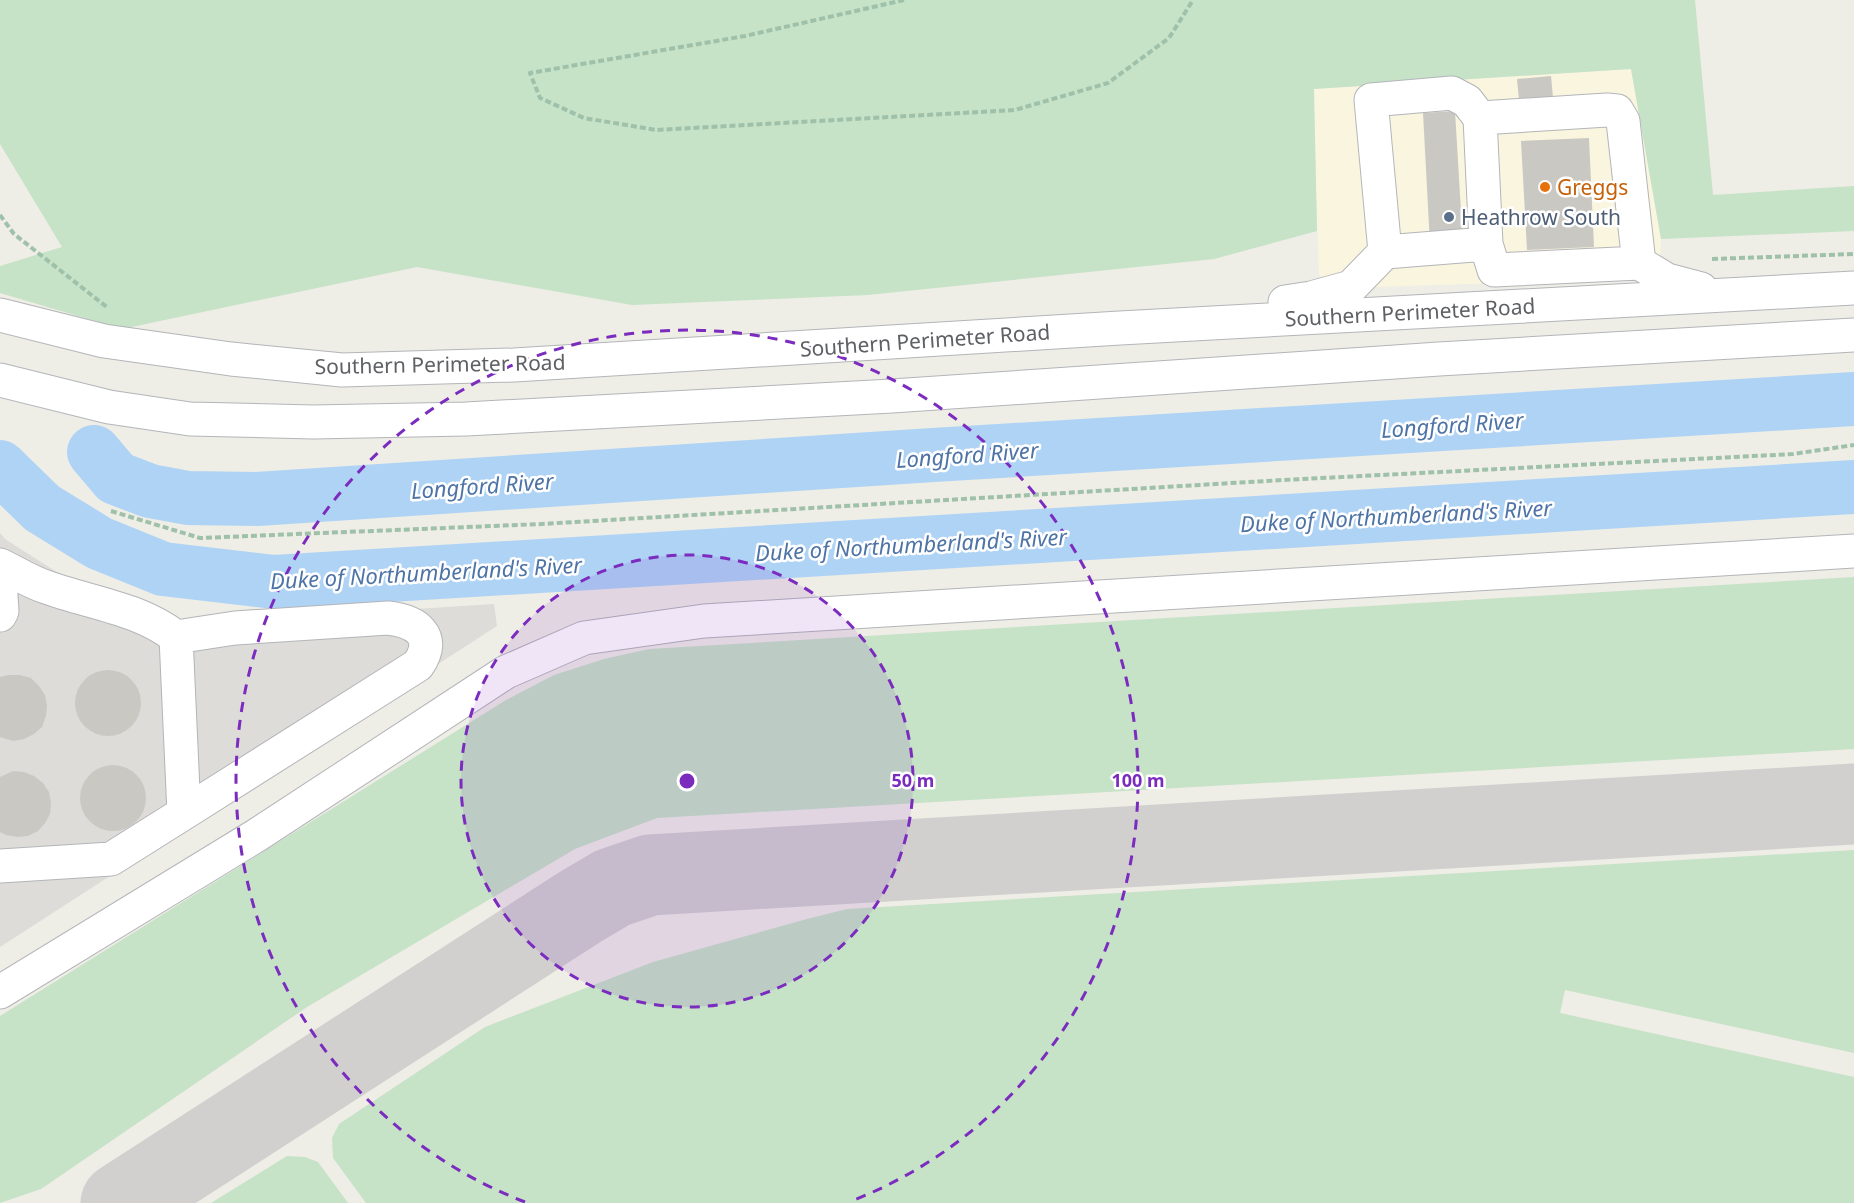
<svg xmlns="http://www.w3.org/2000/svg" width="1854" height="1203" viewBox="0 0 1854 1203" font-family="'Noto Sans',sans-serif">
<rect width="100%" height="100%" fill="#eeede6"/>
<path fill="#faf5df" d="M1631,69L1661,239L1660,258L1501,283L1375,287L1319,276L1313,89Z"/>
<path fill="#dddcd8" d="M0,533L5,539L85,590L155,617L194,623L494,604L497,626L0,947Z"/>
<path fill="#c6e2c7" d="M0,0H1695L1713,195L1854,186V231L1661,239L1631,69L1314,89L1317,231L1214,259L868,295L632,305L417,267L122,329L0,293V266L62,247L0,144Z
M1854,577V749L657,818L575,849L307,1007L41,1189L0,1203V1016L506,700L554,675L604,659L649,649Z
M1854,850V1053L1565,990L1560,1013L1854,1077V1203H366L333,1158L332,1138L339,1124L485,1027L653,962L807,919L847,909Z
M287,1156L305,1157L318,1162L348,1203H211Z"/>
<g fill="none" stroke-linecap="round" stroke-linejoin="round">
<path stroke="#afd3f5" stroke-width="54" d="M94,452L116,478L150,491L188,498L257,499L933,455L1854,399
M0,467L42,508L99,543L163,569L274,582L1854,487"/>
<path stroke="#d1d0ce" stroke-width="81" d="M121,1203L580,907L612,888L650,875L1854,804"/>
</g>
<path fill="#cac8c2" d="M1551,76L1554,108L1520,110L1517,79Z
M1455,111L1464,261L1431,263L1423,113Z
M1589,138L1594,247L1527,250L1521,141Z
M75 703a33 33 0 1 1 66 0a33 33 0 1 1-66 0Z
M9,675H20L31,678L39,686L45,695L47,706L46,716L42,727L34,734L24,739L13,741L0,737V677Z
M80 798a33 33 0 1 1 66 0a33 33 0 1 1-66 0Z
M13,771L24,772L34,776L43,783L49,792L51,802L50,814L45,823L38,831L28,836L17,837L6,835L0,832V777Z"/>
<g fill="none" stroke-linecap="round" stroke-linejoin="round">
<g stroke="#b3b5b9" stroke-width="35">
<path id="minor" d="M1486,244L1480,118L1607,110L1617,111L1623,121L1639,263
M1385,252L1371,100L1452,93L1467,101L1480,118
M1285,302L1311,298L1351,287L1385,252L1486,244L1494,270L1639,263L1667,280L1701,289
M0,315L104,341L231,359L342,370L514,365L1120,328L1854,288
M0,380L109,407L190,419L313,422L466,419L892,396L1439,359L1854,335
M0,565C15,572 30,582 46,587C90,603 139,608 176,637L184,813L111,859L0,866
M0,581L2,611L0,615
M176,637L235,628L388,618C416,621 438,636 418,665L184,813
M0,992L257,835L506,672L584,638L704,621L1854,551"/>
</g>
<path stroke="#9fc1aa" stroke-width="4" stroke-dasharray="6 3" stroke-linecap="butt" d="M904,0L745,36L530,73L540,98L584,118L656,130L1015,110L1108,83L1169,38L1193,0
M0,215L14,234L108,308
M1712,259L1854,254
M111,511L200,538L542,524L1283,480L1793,454L1854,445"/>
<use href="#minor" stroke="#fff" stroke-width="33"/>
</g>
<circle cx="687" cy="781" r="226" fill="#7b2cbf" fill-opacity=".12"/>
<g fill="none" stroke="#7b2cbf" stroke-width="3" stroke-dasharray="10 8">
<circle cx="687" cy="781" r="226"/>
<path d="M525 1202A451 451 0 1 1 849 1202"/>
</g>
<circle fill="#e8710a" stroke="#fff" stroke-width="2" cx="1545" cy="187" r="6"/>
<circle fill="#5c6f8a" stroke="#fff" stroke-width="2" cx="1449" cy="217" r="6"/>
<g text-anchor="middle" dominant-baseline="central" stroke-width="5" stroke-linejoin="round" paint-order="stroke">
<g font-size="21" fill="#c56008" stroke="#fff" text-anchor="start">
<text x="1557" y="187">Greggs</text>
</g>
<g font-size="21" fill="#4e5e75" stroke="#fff" text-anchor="start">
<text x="1461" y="217">Heathrow South</text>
</g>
<g font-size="21" fill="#5e6064" stroke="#fff">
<text transform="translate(1410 312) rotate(-3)">Southern Perimeter Road</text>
<text transform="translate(925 340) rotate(-4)">Southern Perimeter Road</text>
<text transform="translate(440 364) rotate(-1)">Southern Perimeter Road</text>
</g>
<g font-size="22" font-style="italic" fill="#4e74a6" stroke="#fff">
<text transform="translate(1452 424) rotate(-4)">Longford River</text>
<text transform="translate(967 454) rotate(-4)">Longford River</text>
<text transform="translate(482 485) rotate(-4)">Longford River</text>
<text transform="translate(1396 515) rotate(-3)">Duke of Northumberland's River</text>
<text transform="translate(911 544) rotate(-3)">Duke of Northumberland's River</text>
<text transform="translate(426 572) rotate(-3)">Duke of Northumberland's River</text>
</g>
</g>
<circle cx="687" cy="781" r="9" fill="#7b2cbf" stroke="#fff" stroke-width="3"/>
<g font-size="18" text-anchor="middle" font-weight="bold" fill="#7b2cbf" stroke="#fff" stroke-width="5" stroke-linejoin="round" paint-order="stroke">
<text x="913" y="787">50 m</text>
<text x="1138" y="787">100 m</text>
</g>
</svg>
